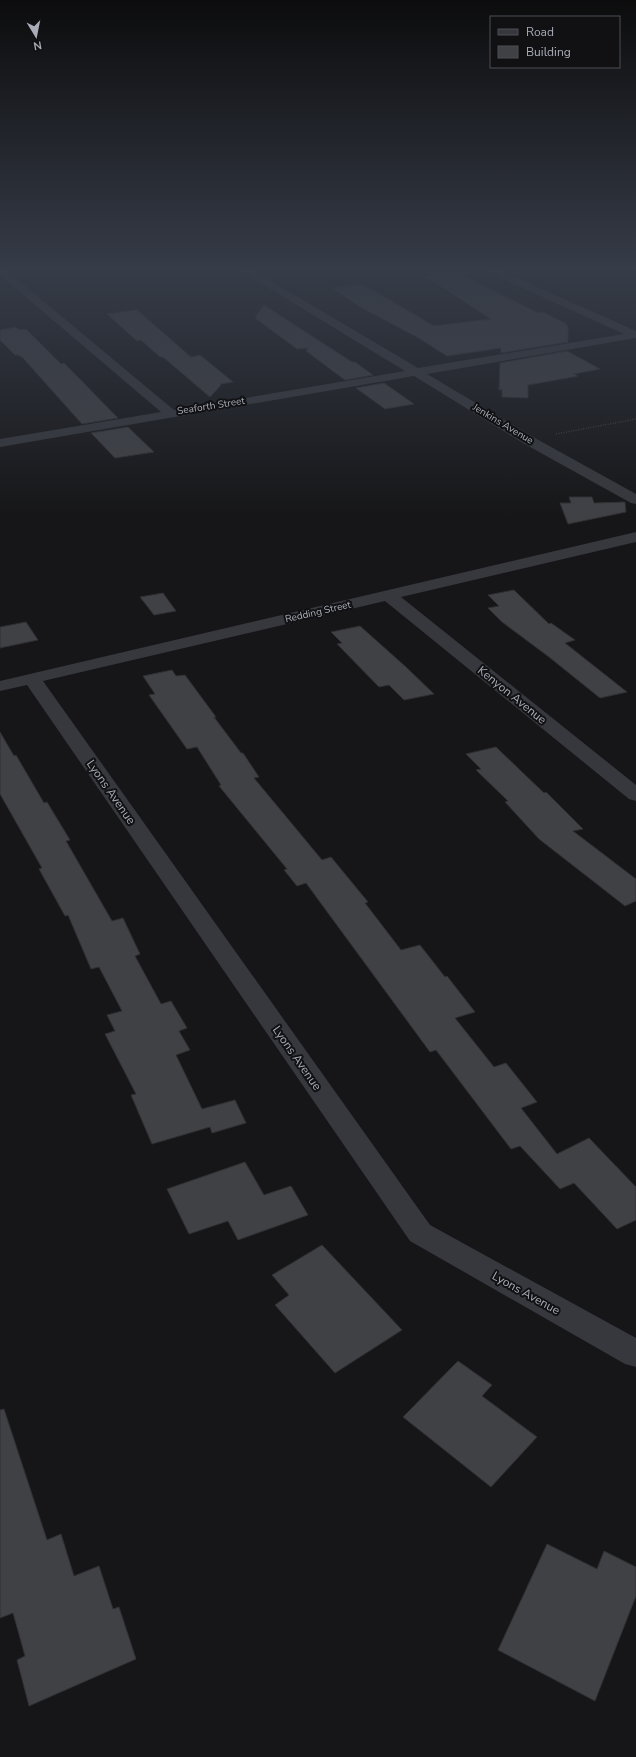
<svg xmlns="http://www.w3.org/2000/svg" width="636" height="1757" viewBox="0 0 636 1757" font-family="'Nunito Sans',sans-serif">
<rect width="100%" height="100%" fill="#161618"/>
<path fill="#404145" stroke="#303034" d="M458,272L538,313L543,312L565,323L568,327V342L501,353V348L447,356L417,337L362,308L332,288L362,284L434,326L491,319L425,276Z
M264,305L352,362H355L373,375L345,380L306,351L308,348L297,349L255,318Z
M137,310L191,357L200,355L233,382L220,384L221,385L210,397L163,357H160L141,340L137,341L107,314Z
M16,327L19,330L26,329L61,364L64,363L118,418L82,424L23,358L18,355H15L0,340V330Z
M567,351L600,369L574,374L578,376L528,385V398L502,397V389L499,390L500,363Z
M384,383L414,404L385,409L356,388Z
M128,427L154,452L115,458L91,433Z
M569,497H592L594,503L625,502L626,512L568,524L560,503H571Z
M514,590L549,624L551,623L575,640L565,643L627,692L600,698L549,657L502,622L488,608L499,606L488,595Z
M163,593L176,611L154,615L140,597Z
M26,622L38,640L0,648V627Z
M360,626L406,667L434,694L404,700L389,685L379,687L337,644L342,643L331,632Z
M172,670L176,676L185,675L216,717H214L241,753H243L259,777L254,778L322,860L331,857L368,902L365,903L401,950L420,945L445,977L447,976L475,1012L455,1018L494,1067L506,1063L537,1102L521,1108L557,1154L589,1138L636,1187V1220L617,1229L574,1183L560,1189L520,1146L511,1149L436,1050L430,1052L306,883L297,886L284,870L287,869L219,786L221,785L197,747L187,749L149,695L155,694L143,676Z
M0,732L14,756L16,755L44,803L47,802L70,840L66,841L112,921L123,918L140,954L135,956L161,1004L171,1001L187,1028L179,1031L190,1050L176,1055L202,1109L235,1100L246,1123L212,1133L210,1127L152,1144L131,1095L136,1094L105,1034L115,1031L107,1015L122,1011L99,967L91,969L68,915L65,916L39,869L42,868L0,794Z
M496,747L544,793L546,792L583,829L573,831L636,879V901L625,906L539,839L505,802L508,801L476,770L481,769L466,754Z
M245,1162L264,1195L291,1186L308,1215L238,1240L228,1221L189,1234L167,1189Z
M322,1245L402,1330L335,1373L275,1305L289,1295L272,1275Z
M458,1361L492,1385L482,1396L537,1437L491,1487L403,1417Z
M4,1409L47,1540L61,1534L74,1576L99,1566L113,1609L119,1607L136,1659L29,1706L17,1660L25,1656L13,1613L0,1618V1410Z
M547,1544L597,1569L604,1551L636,1567V1596L595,1701L498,1650Z"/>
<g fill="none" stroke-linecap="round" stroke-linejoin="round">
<path stroke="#3d3f44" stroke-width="1.5" stroke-dasharray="1 1.5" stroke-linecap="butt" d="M556,434L636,419"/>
<path fill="#37383d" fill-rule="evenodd" d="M0,271H7L174,410L405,371L244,273L243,271H254L418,368L624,334L490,273L489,271H501L636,331V338L427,374L533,437L636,494V504L631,503L523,443L414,376L0,447V439L161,412L0,275Z
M636,532V542L401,597L636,785V801L629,799L385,601L43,681L430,1225L636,1338V1367L625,1364L410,1241L27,685L0,691V681Z"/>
</g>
<linearGradient id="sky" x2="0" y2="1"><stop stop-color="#0c0c0d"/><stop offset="0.52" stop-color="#363c48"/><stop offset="1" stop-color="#363c48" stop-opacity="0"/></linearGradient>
<rect width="636" height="517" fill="url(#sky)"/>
<g text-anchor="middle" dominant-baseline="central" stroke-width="4" stroke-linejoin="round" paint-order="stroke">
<g font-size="10" fill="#a8adb8" stroke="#111113">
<text transform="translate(211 406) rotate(-9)">Seaforth Street</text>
<text transform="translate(503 424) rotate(31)">Jenkins Avenue</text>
<text transform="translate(318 612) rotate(-13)">Redding Street</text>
</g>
<g font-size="12" fill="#a8adb8" stroke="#111113">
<text transform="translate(512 695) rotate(39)">Kenyon Avenue</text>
<text transform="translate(111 792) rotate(55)">Lyons Avenue</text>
<text transform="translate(297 1058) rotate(55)">Lyons Avenue</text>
<text transform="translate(526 1293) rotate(29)">Lyons Avenue</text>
</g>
</g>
<rect x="490" y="16" width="130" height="52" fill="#111113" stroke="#4d4f55"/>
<rect x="498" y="29" width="20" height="6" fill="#37383d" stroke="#4d4f55"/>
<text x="526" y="36" font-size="12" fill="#a8adb8">Road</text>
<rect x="498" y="46" width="20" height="12" fill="#404145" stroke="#4d4f55"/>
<text x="526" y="56" font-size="12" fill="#a8adb8">Building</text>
<g transform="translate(36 36) rotate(170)" stroke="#111113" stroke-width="3" paint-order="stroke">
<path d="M0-3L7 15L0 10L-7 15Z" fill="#a8adb8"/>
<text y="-6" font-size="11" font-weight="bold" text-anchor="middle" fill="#a8adb8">N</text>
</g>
</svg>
